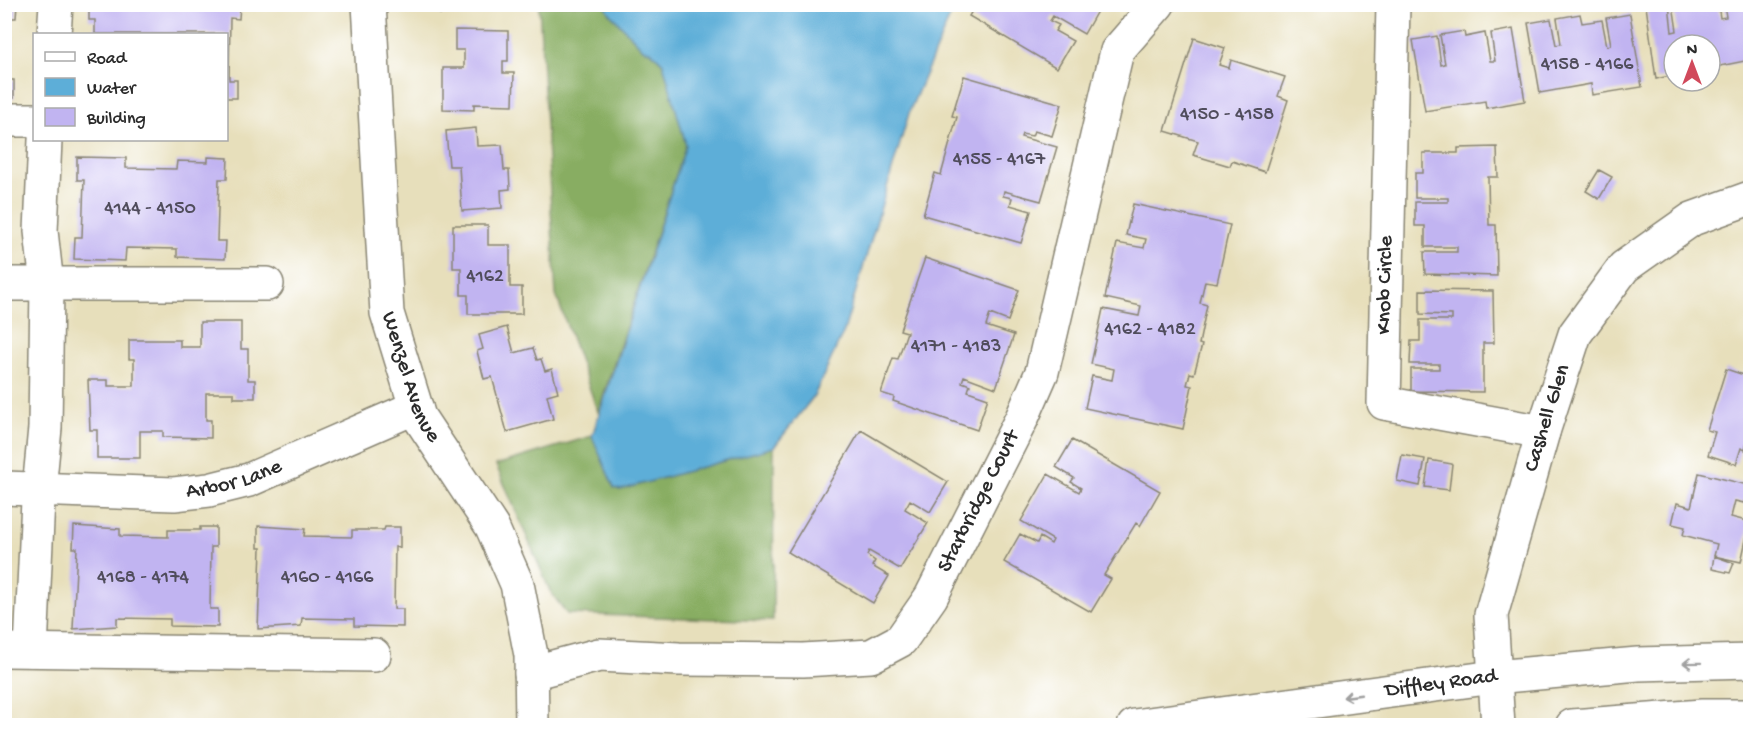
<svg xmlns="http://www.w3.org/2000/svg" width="1755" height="730" viewBox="0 0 1755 730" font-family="'Gochi Hand',sans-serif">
<rect width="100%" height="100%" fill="#fff"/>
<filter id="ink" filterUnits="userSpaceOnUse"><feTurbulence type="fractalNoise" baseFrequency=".0167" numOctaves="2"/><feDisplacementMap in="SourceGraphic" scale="12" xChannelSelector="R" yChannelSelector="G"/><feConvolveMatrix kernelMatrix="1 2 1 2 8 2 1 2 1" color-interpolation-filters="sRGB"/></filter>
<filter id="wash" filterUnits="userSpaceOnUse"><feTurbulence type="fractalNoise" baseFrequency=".008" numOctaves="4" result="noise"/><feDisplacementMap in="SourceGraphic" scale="24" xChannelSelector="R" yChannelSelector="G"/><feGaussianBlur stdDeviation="1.35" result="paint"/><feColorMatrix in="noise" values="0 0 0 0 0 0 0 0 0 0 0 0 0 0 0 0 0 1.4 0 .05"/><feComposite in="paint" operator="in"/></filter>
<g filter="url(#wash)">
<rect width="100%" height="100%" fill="#e7dfbb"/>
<path fill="#88ad62" stroke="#5a6c46" stroke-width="1.5" d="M539,5H605L609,12L643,49L651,51L663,63L686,145L598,412L556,295Z
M592,436L614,488L620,490L774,447L773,621L567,614L550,591L496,465Z"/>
<path fill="#5daed8" stroke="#446c82" stroke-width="1.5" d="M605,5H955L910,110L844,331L814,396L774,447L620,490L614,488L592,436L686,145L663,63L651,51L643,49L609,12Z"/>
<g id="blocks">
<path fill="#c1b4f1" d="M4,4H17L16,18H8L6,62H4Z
M89,4H137V7L188,9V4H240L239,19L230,18L229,80H237V98H226V34H95V20H89Z
M440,4H466V13L440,14Z
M976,4H1101L1084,34L1053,16L1050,21L1059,25L1055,31L1073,41L1057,68L969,16Z
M1669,4L1672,32L1677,31L1673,4H1718L1720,18L1726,17L1724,4H1749L1750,60L1710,68V45H1674V75L1656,79L1646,6Z
M1580,14L1582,23L1602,20L1607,46L1611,45L1606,18L1630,14L1642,87L1592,95L1591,84L1540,93L1528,23L1551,19L1556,45L1561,44L1557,18Z
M1513,29L1525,101L1486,108L1485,101L1425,111L1413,40L1437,36L1441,65L1445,64L1440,35L1464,31L1465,37L1485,33L1490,61H1495L1491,33Z
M455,30L508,31V61H503V73H514L513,105L474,104V110L443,109V68H464V50H455Z
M1194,38L1225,48L1219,65L1229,68L1231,60L1285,77L1278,96L1288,100L1265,172L1232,161L1230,166L1193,155L1198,141L1165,131Z
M964,76L1062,104L1052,136L1034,131L1032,136L1022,134L1021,137L1057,147L1041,201L1004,191L1003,196L1012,198L1010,205L1031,211L1021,243L923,215L935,173L941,175L957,117L952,116Z
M4,80H14V98H4Z
M476,128L477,146L502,145L504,170H509L510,189L501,190L502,208L462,211L459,166H449L446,131Z
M1497,147L1498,177H1488L1489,225H1496L1497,276L1425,274L1424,252H1457V247H1425V226H1415V202H1448V198H1415V173H1423V153H1458V148Z
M77,157L126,158V168L176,169L177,161L208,162V157L228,158L227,179H219L217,241H226L225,259L177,257V249L126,248L125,261L74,259L75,237H82L84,180H77Z
M1599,170L1612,177L1599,199L1586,191Z
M1133,204L1230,225L1217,283L1205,281L1200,303L1207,305L1199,344L1202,345L1194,374L1190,373L1187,385L1192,386L1183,429L1085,408L1092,376L1112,380L1114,369L1091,364L1103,309L1139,316L1141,306L1105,298L1117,243L1144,248L1146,239L1126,235Z
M453,225H488V245H510V287H522V314H468V295H461V268H453Z
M925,258L1019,290L1008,321L990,314L986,326L1014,335L996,388L964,376L962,382L970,385L968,391L988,398L977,430L893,401L894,397L881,393L893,358L898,359L907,332L900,330Z
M1420,290L1493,291L1494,343H1483V392L1411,391V369H1439V364H1410L1411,341H1420V320H1452V315L1420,314Z
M200,322H241V349H248V380H255V398H234V393H206V420H211V438L163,437V431H140V458H97V430H90L88,380H108V386H134V359H129V340H180V347H200Z
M507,327L514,353L533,348L537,360L541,359L545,371L552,369L558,392L547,395L553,419L507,432L492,377L484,379L477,351L483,349L479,335Z
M1726,369L1750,377V412L1745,426L1750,427V432L1745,450L1741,448L1736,464L1708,455L1715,432L1707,430Z
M861,430L948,482L930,512L910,500L905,509L928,523L900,569L869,551L867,555L875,561L872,566L889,576L873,603L788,552Z
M1072,440L1160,491L1140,526L1136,523L1104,575L1111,579L1091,612L1004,562L1020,534L1037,543L1040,537L1051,544L1053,540L1021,521L1048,474L1079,492L1081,488L1071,482L1074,478L1056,467Z
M1402,455L1425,459L1420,486L1397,481Z
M1429,460L1452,464L1449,490L1425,487Z
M1699,473L1748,485L1744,503L1735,501L1731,517L1750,522L1741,562L1714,556L1717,544L1683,535L1685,527L1672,524L1677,503L1691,507Z
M74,526L120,529V536L168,537V530H200V527H216V547H211L210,609H218V627L170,626V619L117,618V626L73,629L77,548H73Z
M258,526L305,529L304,536L352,537V530H384L385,527H400V548L395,547L394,609H403V627L354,626V619L302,618L301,626L258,629L261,548H258Z
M1714,556L1734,563L1730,573L1712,569Z"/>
</g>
</g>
<g filter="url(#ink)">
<use href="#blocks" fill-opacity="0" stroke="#898573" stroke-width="1.5"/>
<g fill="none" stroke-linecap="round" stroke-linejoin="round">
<g stroke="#898573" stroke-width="36">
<g id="minor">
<path id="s1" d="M369,4L387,313L419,417L492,527L517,584L531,655L532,726"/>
<path d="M1393,4L1384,403L1543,432"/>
<path d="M54,34L56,4"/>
<path d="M4,120H34"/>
<path d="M4,284H267"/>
<path id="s2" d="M4,488L174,494L209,490L249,480L416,407"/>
<path d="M4,650L374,655"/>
<path d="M31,650L38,500L45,428L47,285L41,231L45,140"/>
<path id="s3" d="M531,673L599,655L679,659L803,660L871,656L901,640L931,597L1022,418L1042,372L1117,51L1158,4"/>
<path id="s4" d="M1498,726L1491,615L1543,432L1575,334L1624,267L1692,219L1750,198"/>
</g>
</g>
<g stroke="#898573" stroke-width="36">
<g id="major">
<path id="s5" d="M1134,726L1494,677L1638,664L1750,661"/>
<path d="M1572,726L1702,716H1750"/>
</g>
</g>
<use href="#minor" stroke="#fff" stroke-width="33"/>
<use href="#major" stroke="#fff" stroke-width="33"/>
</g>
<defs><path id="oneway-shaft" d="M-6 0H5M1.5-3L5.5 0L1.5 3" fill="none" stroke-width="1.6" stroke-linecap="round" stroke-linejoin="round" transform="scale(1.5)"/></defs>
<g stroke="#a0a0a0">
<use href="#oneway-shaft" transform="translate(1692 663) rotate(179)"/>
<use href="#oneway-shaft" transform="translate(1352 696) rotate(172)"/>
</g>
</g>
<g text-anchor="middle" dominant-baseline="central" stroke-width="4.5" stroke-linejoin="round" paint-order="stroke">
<g font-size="20" fill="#504d5c">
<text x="1587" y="65">4158 - 4166</text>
<text x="1227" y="115">4150 - 4158</text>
<text x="999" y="160">4155 - 4167</text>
<text x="150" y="209">4144 - 4150</text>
<text x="485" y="277">4162</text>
<text x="1150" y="330">4162 - 4182</text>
<text x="956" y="347">4171 - 4183</text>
<text x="143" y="578">4168 - 4174</text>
<text x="327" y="578">4160 - 4166</text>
</g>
<g font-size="22" fill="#2b2b2b" stroke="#fff">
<text transform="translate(1386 285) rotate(-89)">Knob Circle</text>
<text stroke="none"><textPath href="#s1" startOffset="378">Wenzel Avenue</textPath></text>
<text stroke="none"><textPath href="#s4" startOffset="316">Cashell Glen</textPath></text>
<text stroke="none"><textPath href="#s2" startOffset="232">Arbor Lane</textPath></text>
<text stroke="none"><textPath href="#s3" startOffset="536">Starbridge Court</textPath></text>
<text stroke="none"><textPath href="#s5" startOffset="310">Diffley Road</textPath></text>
</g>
</g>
<rect width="1755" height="730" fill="none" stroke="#fff" stroke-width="24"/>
<rect x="33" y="33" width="195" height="108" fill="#ffffff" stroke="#aaaaaa" stroke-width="1.5"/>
<rect x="45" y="52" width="30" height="9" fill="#ffffff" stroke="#aaaaaa" stroke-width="1.5"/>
<text x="87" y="63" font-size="18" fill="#2b2b2b">Road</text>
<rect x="45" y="78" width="30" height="18" fill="#5daed8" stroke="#aaaaaa" stroke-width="1.5"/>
<text x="87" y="93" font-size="18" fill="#2b2b2b">Water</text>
<rect x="45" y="108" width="30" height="18" fill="#c1b4f1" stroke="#aaaaaa" stroke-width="1.5"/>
<text x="87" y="123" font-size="18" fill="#2b2b2b">Building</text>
<g transform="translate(1692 63)"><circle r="28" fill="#ffffff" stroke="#aaaaaa" stroke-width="1.5"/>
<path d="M0-4.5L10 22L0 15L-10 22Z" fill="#d1495b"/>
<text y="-9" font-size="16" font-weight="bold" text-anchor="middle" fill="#2b2b2b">N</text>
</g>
</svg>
